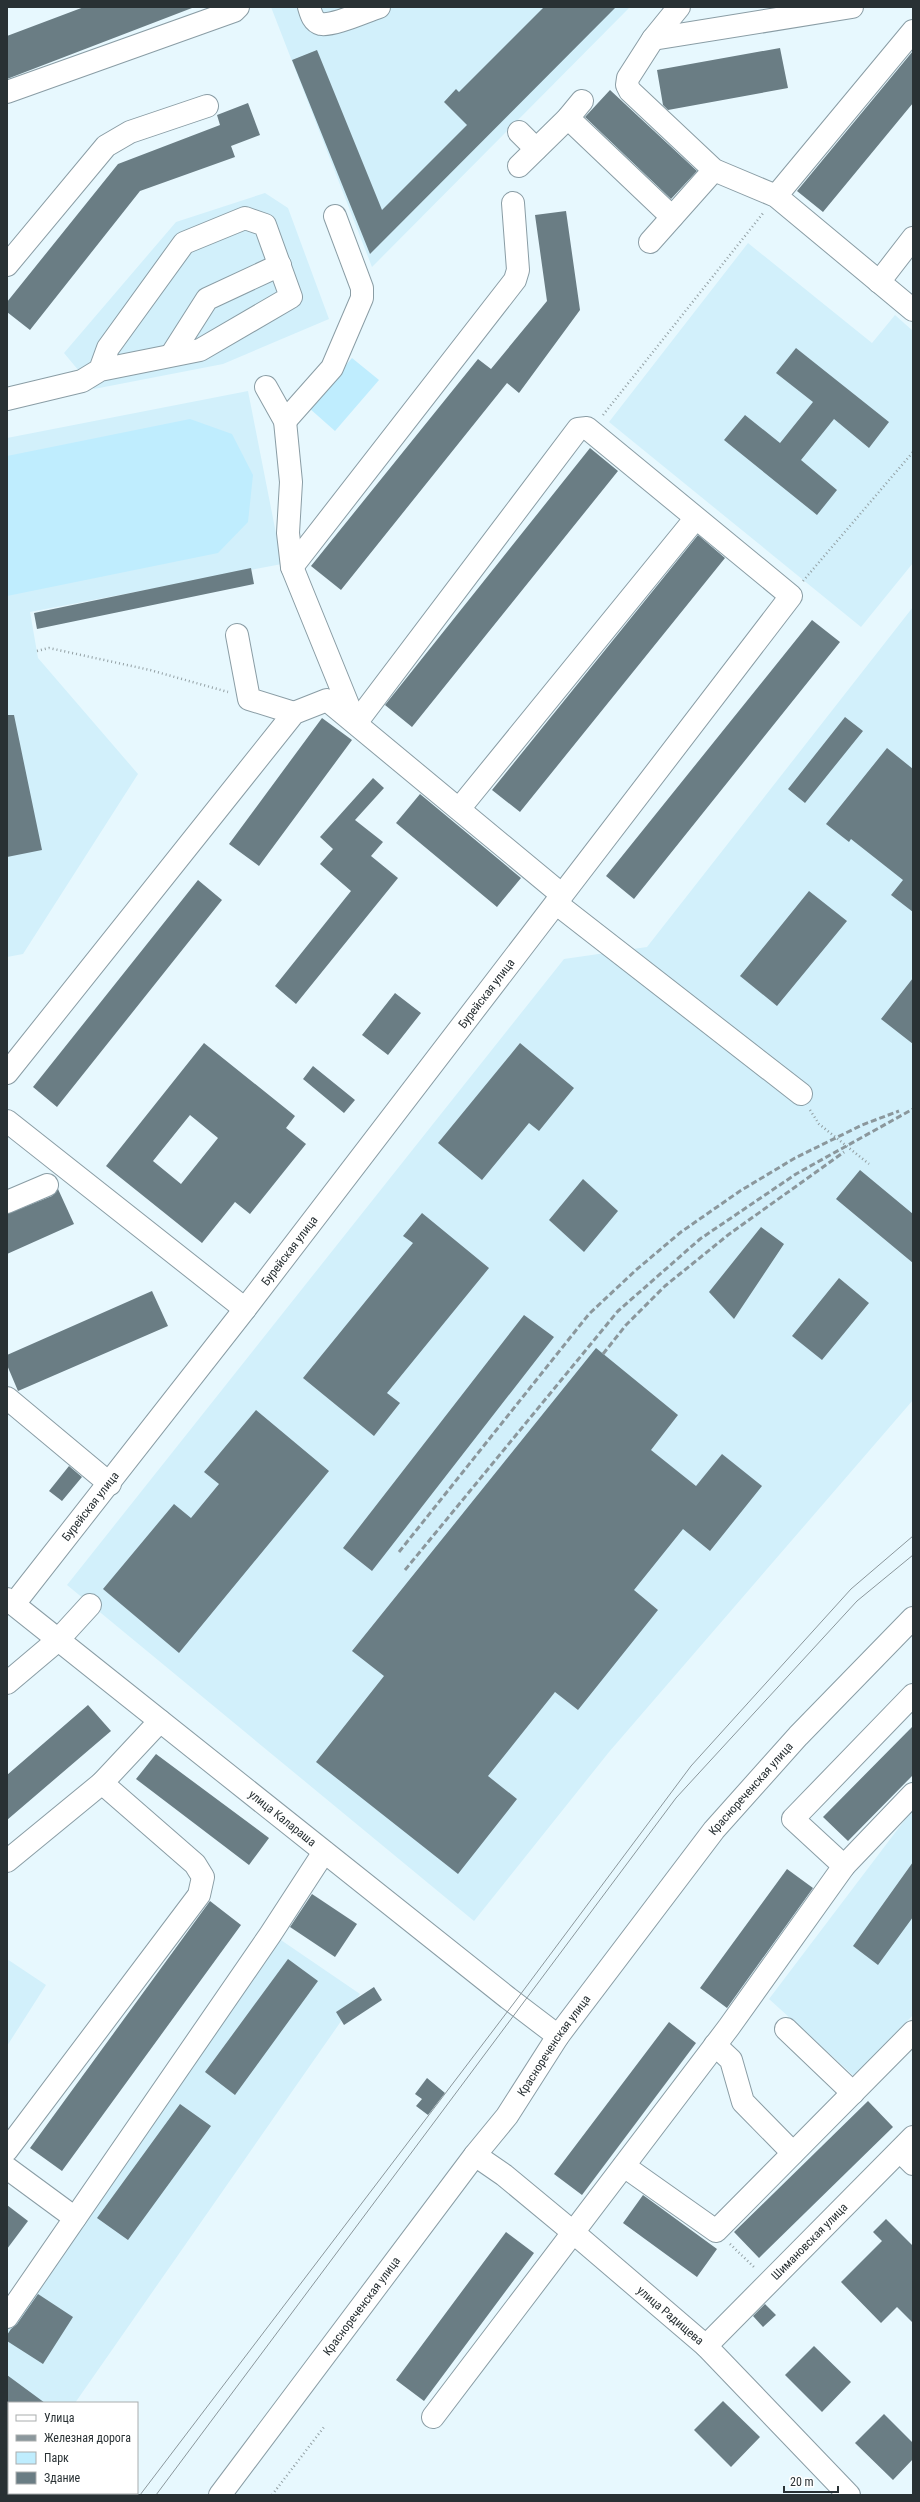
<svg xmlns="http://www.w3.org/2000/svg" width="920" height="2502" viewBox="0 0 920 2502" font-family="'Roboto Condensed',sans-serif">
<rect width="100%" height="100%" fill="#e7f8fe"/>
<path fill="#d2f0fb" d="M271,7H630L372,267Z
M265,193L288,208L329,319L223,364L94,389L64,353L176,222Z
M748,243L872,343L895,315L913,331V563L861,627L609,422Z
M248,391L282,564L30,612L38,658L138,774L23,954L7,957V438Z
M913,607V1400L609,1752L474,1921L67,1585L564,959L647,947Z
M913,1809V2015L854,2076L769,1999Z
M275,1936L360,1994L75,2403H9V2493H13L7,2495V2326Z
M7,1959L46,1985L7,2046Z"/>
<path fill="#bfedfe" d="M352,358L379,380L335,431L309,408Z
M190,419L232,434L253,475L248,522L218,553L7,596V456Z"/>
<path fill="#6a7d84" fill-rule="evenodd" d="M84,7H192V8L7,79V36Z
M544,7H616L370,254L292,60L317,50L382,210L467,125L444,102L456,89L459,92Z
M780,48L788,88L668,110L663,105L657,70Z
M913,51V103L823,212L797,191Z
M610,90L697,171L671,199L585,117Z
M248,103L260,135L231,146L235,157L140,191L30,330L7,312V302L118,164L220,125L217,115Z
M566,211L580,310L519,393L507,383L341,590L311,566L478,359L491,369L547,301L535,215Z
M796,348L889,422L869,448L834,419L801,460L837,490L817,515L724,440L745,415L780,443L813,402L776,373Z
M590,448L618,471L412,727L385,705Z
M698,535L725,558L520,812L492,790Z
M251,568L254,584L37,629L34,613Z
M812,620L840,642L634,899L606,876Z
M7,715H14L42,850L7,857Z
M845,717L863,731L805,803L788,789Z
M322,718L352,740L259,866L229,844Z
M887,748L913,769V912L891,895L903,880L851,839L849,842L826,824Z
M373,778L384,788L355,820L383,842L371,856L398,878L296,1004L275,986L351,891L320,864L333,849L320,837Z
M420,794L521,878L497,907L396,823Z
M198,880L222,900L57,1107L33,1087Z
M809,891L847,921L777,1006L740,976Z
M913,978V1044L881,1019Z
M395,993L421,1013L388,1055L362,1035Z
M204,1043L295,1116L286,1128L306,1144L250,1214L235,1202L202,1243L106,1166ZM190,1115L218,1138L181,1184L153,1161Z
M520,1043L574,1088L539,1131L529,1123L482,1180L438,1143Z
M313,1066L355,1100L344,1113L303,1079Z
M860,1170L913,1214V1263L836,1199Z
M583,1179L618,1211L584,1252L549,1220Z
M58,1189L74,1224L7,1254V1214L52,1196Z
M422,1213L489,1268L387,1393L400,1403L374,1436L303,1378L413,1243L403,1236Z
M761,1227L784,1244L734,1319L709,1292Z
M839,1278L869,1303L822,1360L792,1336Z
M152,1291L168,1326L18,1391L7,1365V1355Z
M524,1315L554,1337L372,1571L343,1548Z
M596,1348L678,1415L651,1450L696,1486L722,1454L762,1486L710,1551L683,1529L634,1590L658,1610L578,1710L555,1692L488,1776L517,1799L458,1874L316,1762L384,1676L352,1651Z
M256,1410L329,1471L179,1653L103,1589L174,1504L191,1518L219,1484L204,1472Z
M69,1466L82,1477L62,1501L49,1491Z
M88,1705L111,1731L7,1820V1775Z
M913,1726V1775L848,1841L823,1817Z
M156,1754L269,1838L249,1865L136,1779Z
M913,1862V1917L878,1965L853,1946Z
M787,1869L813,1888L727,2008L700,1988Z
M312,1894L357,1924L335,1957L290,1927Z
M210,1901L241,1925L62,2171L30,2148Z
M288,1959L318,1981L235,2095L205,2072Z
M374,1987L382,2000L344,2025L336,2012Z
M669,2022L696,2043L582,2195L554,2174Z
M427,2078L445,2093L428,2115L416,2106L422,2099L415,2094Z
M868,2101L893,2127L759,2258L734,2232Z
M180,2104L211,2126L128,2240L97,2218Z
M643,2195L717,2249L697,2277L623,2223Z
M7,2205L28,2221L7,2249Z
M886,2219L913,2246V2323L897,2307L881,2323L841,2282L882,2241L873,2232Z
M506,2232L534,2253L424,2401L396,2380Z
M38,2294L73,2317L43,2364L7,2341V2335L11,2329L17,2324Z
M765,2304L776,2315L763,2327L753,2316Z
M814,2346L851,2382L822,2412L785,2375Z
M7,2375L45,2403H7Z
M723,2401L760,2437L731,2467L694,2430Z
M884,2414L913,2443V2459L893,2480L855,2443Z"/>
<g fill="none" stroke-linecap="round" stroke-linejoin="round">
<g stroke="#8a9da5" stroke-width="24">
<g id="minor">
<path d="M309,7C311,14 313,22 321,24C334,26 366,11 379,7"/>
<path d="M679,7L653,39L628,78L627,85L630,91L714,170L776,196L913,310"/>
<path d="M653,39L852,7"/>
<path d="M7,92L234,11L238,7"/>
<path d="M568,118L672,217"/>
<path d="M519,132L536,149"/>
<path d="M519,166L568,118L582,101"/>
<path d="M776,196L913,31"/>
<path d="M650,242L714,170"/>
<path d="M7,265L106,146L130,132L207,106"/>
<path d="M879,282L913,238"/>
<path d="M172,354L207,299L280,265"/>
<path d="M266,387L285,421L291,482L288,533L292,567L355,722"/>
<path d="M7,399L82,381L100,370L200,350L291,297L265,225L245,218L184,243L108,348L100,370"/>
<path d="M285,421L332,368L362,298V288L335,216"/>
<path d="M292,567L515,280L518,270L513,203"/>
<path d="M237,635L249,699L294,713"/>
<path d="M459,809L695,519"/>
<path d="M557,904L801,1094"/>
<path d="M7,1073L294,713L327,700L561,894"/>
<path d="M7,1121L245,1309"/>
<path d="M7,1202L47,1185"/>
<path d="M7,1398L110,1484"/>
<path id="s1" d="M7,1599L508,1998L558,2036"/>
<path id="s2" d="M14,1604L245,1309L791,596L587,428L578,429L356,723"/>
<path d="M7,1683L58,1640L90,1605"/>
<path d="M7,1861L102,1783L160,1721"/>
<path d="M844,1866L793,1819L913,1695"/>
<path d="M786,2029L853,2093"/>
<path d="M715,2045L731,2060L743,2102L793,2153"/>
<path d="M7,2150L199,1895L203,1877L195,1864L102,1783"/>
<path d="M900,2151L913,2164"/>
<path id="s3" d="M475,2155L504,2175L574,2233L706,2346L849,2495"/>
<path d="M624,2166L716,2231L913,2032"/>
<path d="M7,2168L75,2218"/>
<path d="M7,2317L270,1935L324,1852"/>
<path id="s4" d="M706,2346L913,2137"/>
<path d="M433,2417L729,2027L844,1866L913,1794"/>
</g>
</g>
<g stroke="#8a9da5" stroke-width="24">
<g id="major">
<path id="s5" d="M220,2495L475,2155L507,2116L558,2036L714,1830L798,1736L913,1618"/>
</g>
</g>
<path stroke="#93a0a4" stroke-width="2.5" stroke-dasharray="1 3" stroke-linecap="butt" d="M603,415L764,212
M803,581L913,452
M37,651L49,648L150,670L228,692
M810,1110L819,1124L869,1164
M730,2244L755,2268
M272,2495L324,2427"/>
<use href="#minor" stroke="#fff" stroke-width="22"/>
<use href="#major" stroke="#fff" stroke-width="22"/>
<path stroke="#8b979c" stroke-width="1" d="M140,2495L514,2003L691,1766L851,1589L913,1536
M156,2495L676,1798L857,1601L913,1555"/>
<path stroke="#8b979c" stroke-width="3" stroke-dasharray="6 3" stroke-linecap="butt" d="M603,1354L626,1325L665,1286L728,1235L844,1152
M399,1552L589,1314L636,1270L681,1232L740,1191L795,1158L862,1125L899,1111
M405,1570L618,1311L700,1239L796,1174L913,1109"/>
</g>
<g text-anchor="middle" dominant-baseline="central" stroke-width="4" stroke-linejoin="round" paint-order="stroke">
<g font-size="12" fill="#293134" stroke="#fff">
<text stroke="none"><textPath href="#s2" startOffset="772">Бурейская улица</textPath></text>
<text stroke="none"><textPath href="#s2" startOffset="448">Бурейская улица</textPath></text>
<text stroke="none"><textPath href="#s2" startOffset="124">Бурейская улица</textPath></text>
<text stroke="none"><textPath href="#s5" startOffset="884">Краснореченская улица</textPath></text>
<text stroke="none"><textPath href="#s1" startOffset="352">улица Калараша</textPath></text>
<text stroke="none"><textPath href="#s5" startOffset="560">Краснореченская улица</textPath></text>
<text stroke="none"><textPath href="#s4" startOffset="147">Шимановская улица</textPath></text>
<text stroke="none"><textPath href="#s5" startOffset="236">Краснореченская улица</textPath></text>
<text stroke="none"><textPath href="#s3" startOffset="253">улица Радищева</textPath></text>
</g>
</g>
<rect width="920" height="2502" fill="none" stroke="#293134" stroke-width="16"/>
<rect x="8" y="2402" width="130" height="92" fill="#ffffff" stroke="#a9adae"/>
<rect x="16" y="2415" width="20" height="6" fill="#ffffff" stroke="#a9adae"/>
<text x="44" y="2422" font-size="12" fill="#293134">Улица</text>
<rect x="16" y="2435" width="20" height="6" fill="#8b979c" stroke="#a9adae"/>
<text x="44" y="2442" font-size="12" fill="#293134">Железная дорога</text>
<rect x="16" y="2452" width="20" height="12" fill="#bfedfe" stroke="#a9adae"/>
<text x="44" y="2462" font-size="12" fill="#293134">Парк</text>
<rect x="16" y="2472" width="20" height="12" fill="#6a7d84" stroke="#a9adae"/>
<text x="44" y="2482" font-size="12" fill="#293134">Здание</text>
<path d="M784 2486v6h54v-6" fill="none" stroke="#293134" stroke-width="2"/>
<text x="790" y="2486" font-size="12" fill="#293134" stroke="#ffffff" stroke-width="3" paint-order="stroke">20 m</text>
</svg>
